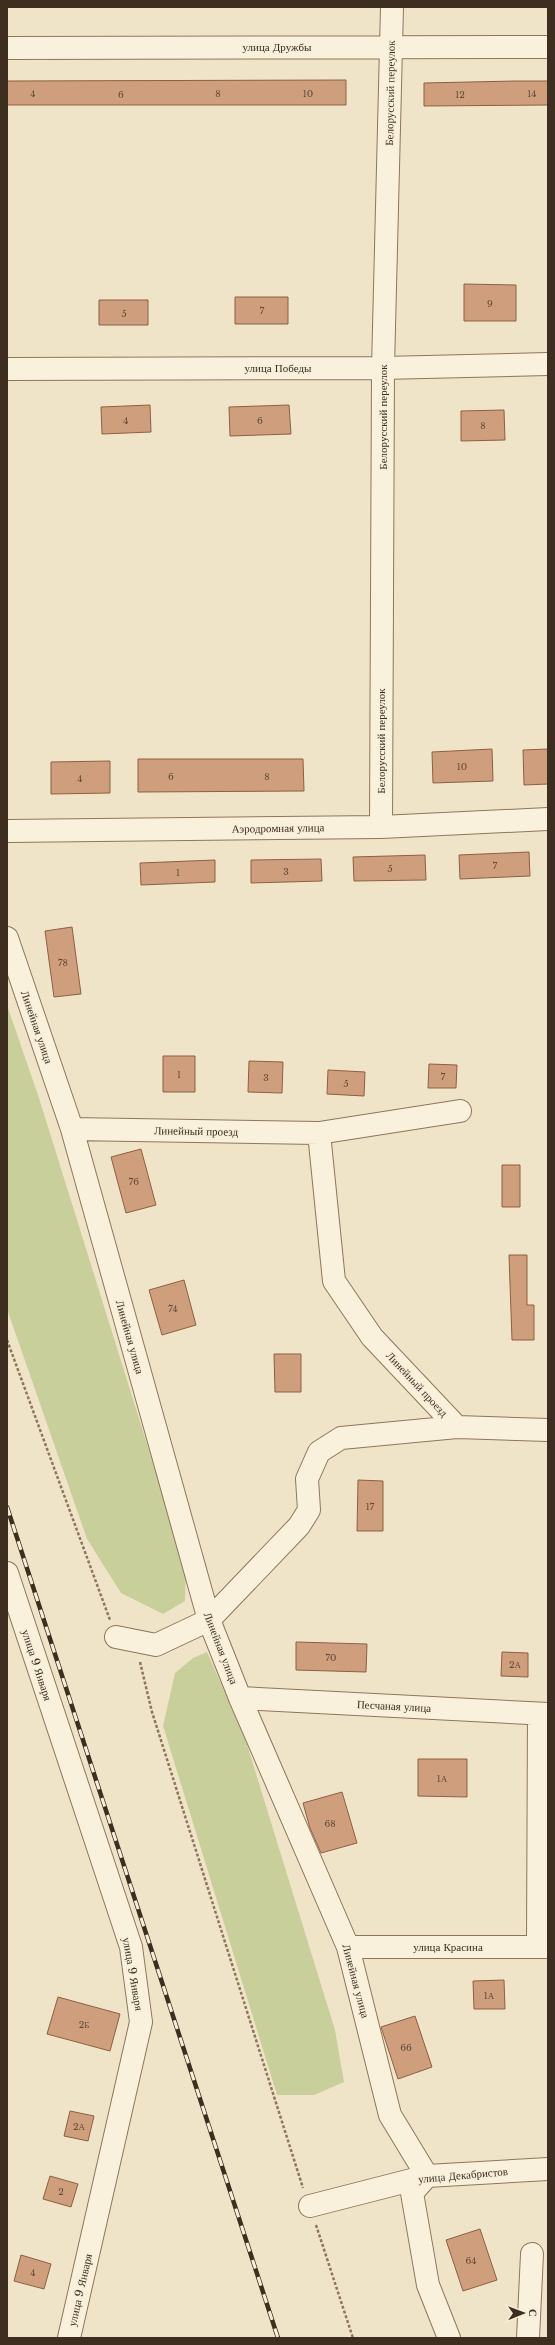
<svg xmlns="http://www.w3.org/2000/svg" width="555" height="2345" viewBox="0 0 555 2345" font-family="'Libre Baskerville',serif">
<rect width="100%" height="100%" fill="#f0e4c8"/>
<path fill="#c9cf9b" d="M7,1005L39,1098L186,1569L185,1601L163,1614L121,1593L87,1539L7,1309Z
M207,1652L245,1738L335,2030L344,2082L314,2095H277L163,1726L175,1673L193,1658Z"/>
<path fill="#cf9f7d" stroke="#8d5f41" d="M346,80V105H7V81Z
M515,81H548V105L424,106V83Z
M464,284L516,285V321H464Z
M235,297H288V324H235Z
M99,300H148V325H99Z
M150,405L151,432L102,434L101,407Z
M289,405L291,434L230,436L229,407Z
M504,410L505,440L461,441V411Z
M492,749L493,781L433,783L432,752Z
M548,749V784L524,785L523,750Z
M138,759H303L304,791L138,792Z
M110,761V793L51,794V762Z
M529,852L530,876L460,879L459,855Z
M425,855L426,880L354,881L353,857Z
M321,859L322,881L251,883V860Z
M215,860V882L141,885L140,863Z
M72,927L81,994L54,997L45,931Z
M163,1056H195V1092H163Z
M249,1061L283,1062L282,1093L248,1092Z
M429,1064L457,1065L456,1088H428Z
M328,1070L365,1072L364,1096L327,1094Z
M141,1149L156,1205L126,1213L111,1157Z
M502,1165H520V1207H502Z
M509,1255H527V1305H534V1340H512Z
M184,1280L196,1325L162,1335L149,1290Z
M274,1354H301V1392H275Z
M358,1480L383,1481V1531H357Z
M296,1642L367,1644L366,1672L296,1670Z
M502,1652L528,1653V1677L501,1676Z
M418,1759H467V1797L418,1796Z
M342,1792L357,1843L321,1853L310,1828L303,1803Z
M504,1980L505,2009H474L473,1981Z
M58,1997L120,2014L110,2051L47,2034Z
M415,2016L432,2067L398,2079L381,2027Z
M70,2111L94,2116L88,2141L64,2136Z
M50,2176L78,2184L71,2207L43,2199Z
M480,2229L497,2280L463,2291L446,2240Z
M21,2255L51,2264L44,2289L14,2281Z"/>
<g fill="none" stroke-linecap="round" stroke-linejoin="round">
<g stroke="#8d765c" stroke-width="24">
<path id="minor" d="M7,48L548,47
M7,369L383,368L548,364
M381,827L383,368L392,7
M7,831L381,827L548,819
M7,938L72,1129L209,1620L240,1698L348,1947L390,2115L427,2176L412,2193L428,2285L449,2338
M72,1129L319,1133L460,1111
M457,1427L548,1430
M7,1573L131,1947L141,2022L69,2338
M116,1637L156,1645L209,1620L299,1526L309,1510L307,1479L319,1452L341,1438L457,1427L372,1337L334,1281L319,1133
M240,1698L548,1714
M348,1947H548
M538,1947L539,1714
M310,2206L427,2176L548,2169
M528,2338L532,2254"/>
</g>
<path stroke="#8d765c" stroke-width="2.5" stroke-dasharray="3 2" stroke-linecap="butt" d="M7,1340L110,1620
M140,1662L152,1712L303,2188
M316,2225L353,2338"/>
<use href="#minor" stroke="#faf1dc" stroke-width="22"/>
<g stroke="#3d2e20" stroke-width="4.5">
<path id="rail" d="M7,1507L278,2338"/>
</g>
<use href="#rail" stroke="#f7eed8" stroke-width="3" stroke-dasharray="9" stroke-linecap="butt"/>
</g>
<g text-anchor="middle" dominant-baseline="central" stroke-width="3" stroke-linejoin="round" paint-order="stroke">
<g font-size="9" fill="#624a37">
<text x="33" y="93">4</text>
<text x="218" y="93">8</text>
<text x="308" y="93">10</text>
<text x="532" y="93">14</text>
<text x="121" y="94">6</text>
<text x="460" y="94">12</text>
<text x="490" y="303">9</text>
<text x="262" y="310">7</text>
<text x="124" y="313">5</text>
<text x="126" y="420">4</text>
<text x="260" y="420">6</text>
<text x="483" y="425">8</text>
<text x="462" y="766">10</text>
<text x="171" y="776">6</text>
<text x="267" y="776">8</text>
<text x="80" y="778">4</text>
<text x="495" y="865">7</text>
<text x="390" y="868">5</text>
<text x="286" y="871">3</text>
<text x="178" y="872">1</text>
<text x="63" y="962">78</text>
<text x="179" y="1074">1</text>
<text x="443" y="1076">7</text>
<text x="266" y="1077">3</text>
<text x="346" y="1083">5</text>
<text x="134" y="1181">76</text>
<text x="173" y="1308">74</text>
<text x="370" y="1506">17</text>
<text x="331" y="1657">70</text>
<text x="515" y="1664">2А</text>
<text x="442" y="1778">1А</text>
<text x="330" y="1823">68</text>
<text x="489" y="1995">1А</text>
<text x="84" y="2024">2Б</text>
<text x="406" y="2047">66</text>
<text x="79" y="2126">2А</text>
<text x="61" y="2191">2</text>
<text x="471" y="2260">64</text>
<text x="33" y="2272">4</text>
</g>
<g font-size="11" fill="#3d2e20" stroke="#f7eed8">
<text x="277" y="47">улица Дружбы</text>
<text transform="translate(390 93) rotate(-89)">Белорусский переулок</text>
<text x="278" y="368">улица Победы</text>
<text transform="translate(383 417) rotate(-90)">Белорусский переулок</text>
<text transform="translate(381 741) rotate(-90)">Белорусский переулок</text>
<text transform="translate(278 828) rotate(-1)">Аэродромная улица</text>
<text transform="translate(37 1027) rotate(71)">Линейная улица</text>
<text transform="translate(196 1131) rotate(1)">Линейный проезд</text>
<text transform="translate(130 1337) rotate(74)">Линейная улица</text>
<text transform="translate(417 1384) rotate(47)">Линейный проезд</text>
<text transform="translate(221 1648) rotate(69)">Линейная улица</text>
<text transform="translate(37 1665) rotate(72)">улица 9 Января</text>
<text transform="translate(394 1706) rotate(3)">Песчаная улица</text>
<text x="448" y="1947">улица Красина</text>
<text transform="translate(133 1974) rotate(80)">улица 9 Января</text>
<text transform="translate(356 1981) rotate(75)">Линейная улица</text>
<text transform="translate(463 2175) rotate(-5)">улица Декабристов</text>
<text transform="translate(80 2290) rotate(-77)">улица 9 Января</text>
</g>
</g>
<rect width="555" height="2345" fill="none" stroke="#3d2e20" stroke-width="16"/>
<g transform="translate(523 2313) rotate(89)" stroke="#f7eed8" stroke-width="3" paint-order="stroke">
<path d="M0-3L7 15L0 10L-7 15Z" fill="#3d2e20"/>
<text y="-6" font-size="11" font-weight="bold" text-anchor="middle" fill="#3d2e20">С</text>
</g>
</svg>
